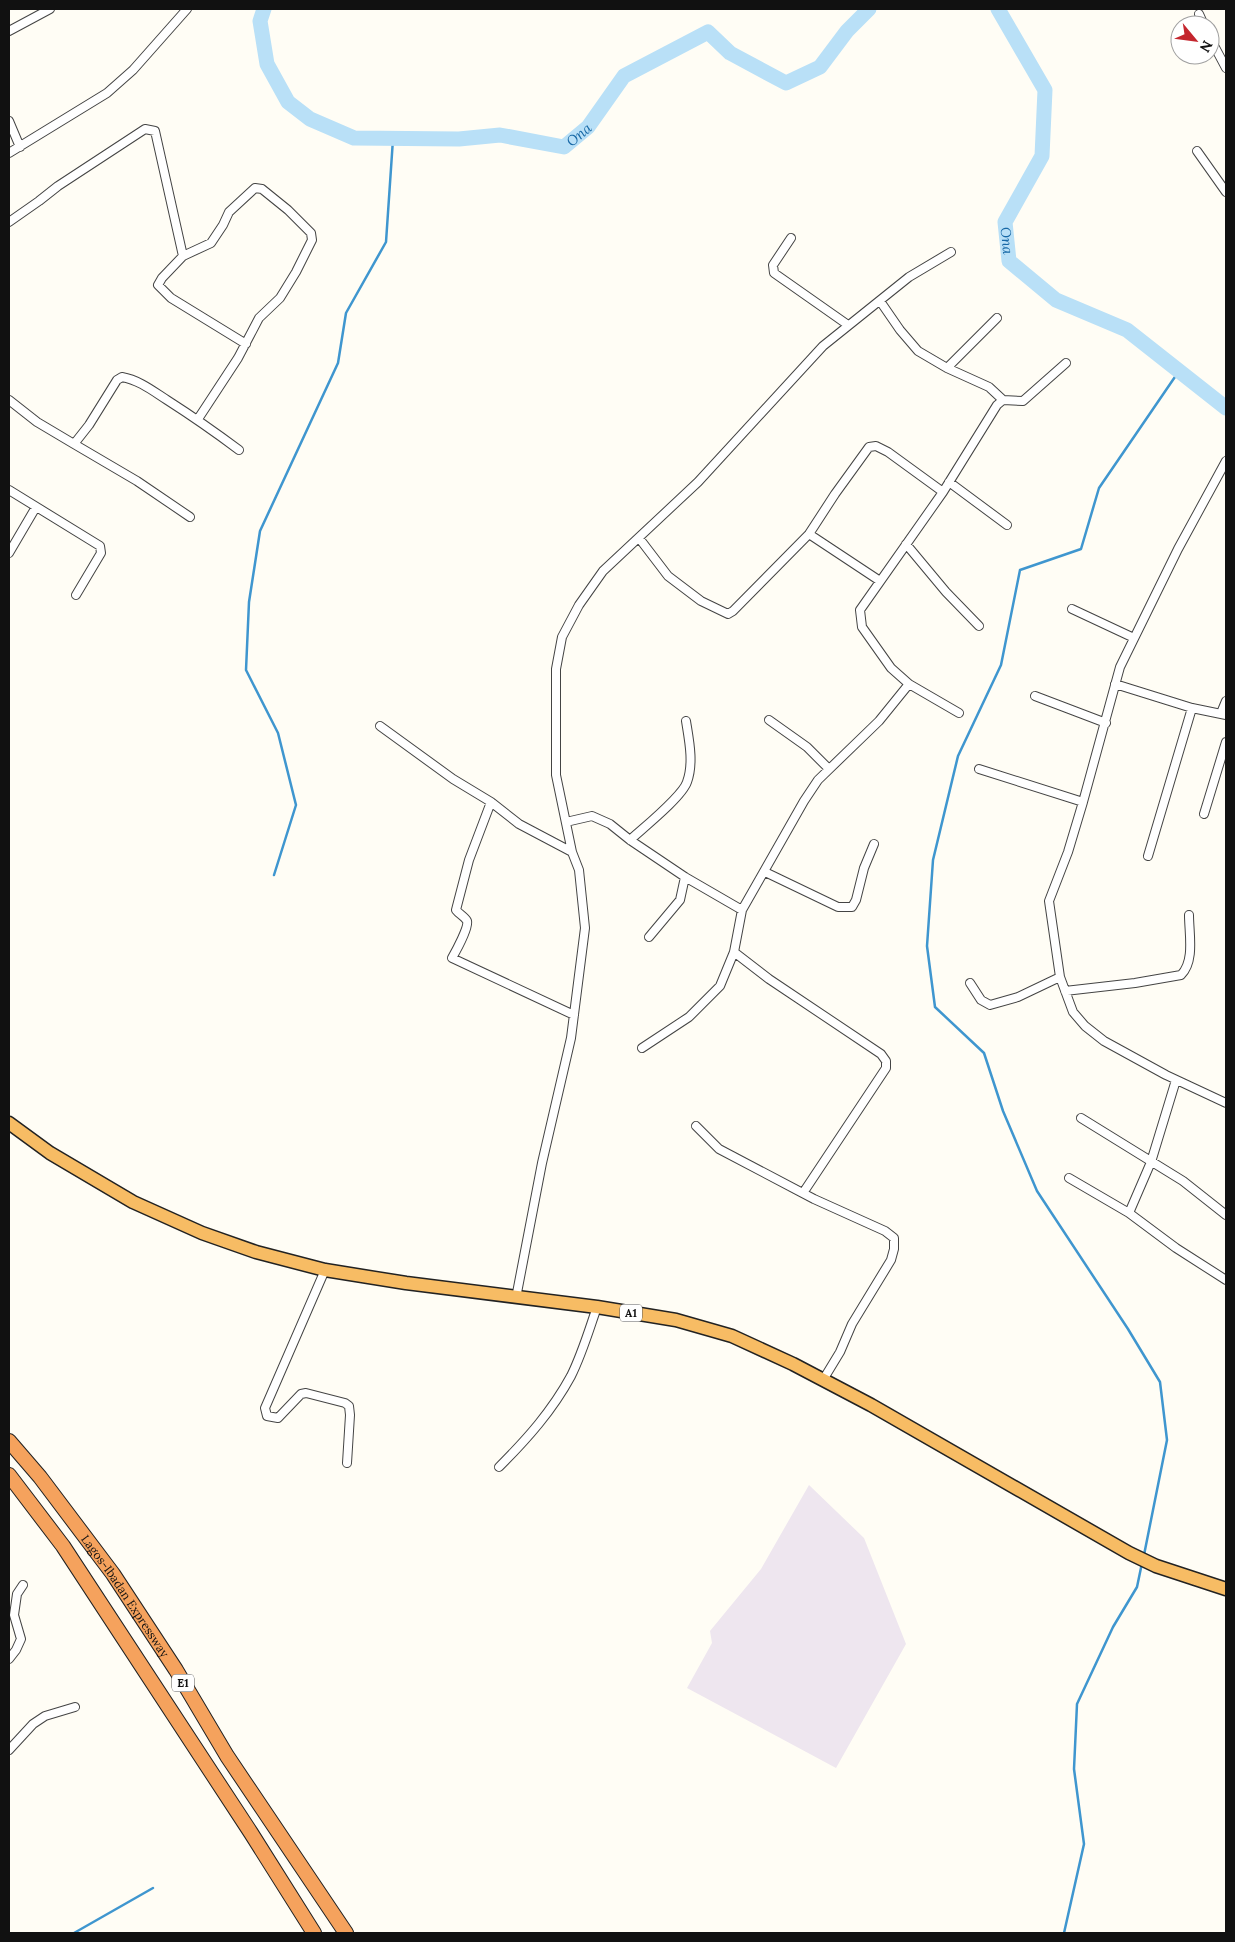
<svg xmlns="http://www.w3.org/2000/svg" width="1235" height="1942" viewBox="0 0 1235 1942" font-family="Lora,serif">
<rect width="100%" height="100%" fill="#fffdf5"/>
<path fill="#eee6ef" d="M809,1485L864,1538L906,1644L836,1768L687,1688L712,1643L710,1631L761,1569Z"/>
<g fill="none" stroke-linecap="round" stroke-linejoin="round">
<path stroke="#3f96cf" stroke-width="2.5" d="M274,875L296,805L278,733L246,670L249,602L260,531L338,363L346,313L386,242L393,139
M1144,1555L1167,1440L1160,1382L1128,1329L1037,1191L1003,1111L984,1053L935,1007L927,946L933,860L958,756L1001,665L1020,570L1081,549L1099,488L1179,371
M74,1933L153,1888
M1064,1933L1084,1844L1074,1769L1077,1704L1113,1627L1137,1587L1142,1563"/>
<g stroke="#b9e0f7" stroke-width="15">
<path id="s1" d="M264,9L260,21L267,64L288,102L310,119L354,138L459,139L500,135L564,147L588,127L624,76L708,32L730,53L786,83L820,67L847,31L869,9"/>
<path id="s2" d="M998,9L1045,90L1042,156L1005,222L1009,261L1056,300L1127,330L1226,408"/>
</g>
<g stroke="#444" stroke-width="10">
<path id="minor" d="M1199,14L1204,25
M9,31L50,9
M1210,38L1226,68
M9,121L20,147
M1197,151L1226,192
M9,153L107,93L133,70L187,9
M9,222L39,201L58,186L145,129L155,131L183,256
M791,238L773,265L774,273L848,325
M880,301L900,330L918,351L947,368L989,387L1003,400
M947,368L997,318
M9,400L37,422L74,444L89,425L117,380L122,377C139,380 153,391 167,400C192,416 215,432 239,450
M198,419L238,358L259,318L280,298L296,272L312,240L311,233L288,210L262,189L255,188L229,212L223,225L211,243L183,256L162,278L158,285L171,298L246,344
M74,444L137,481L190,517
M1226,461L1178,549L1120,667L1083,802L1068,852L1049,901L1060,977L1073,1012L1085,1026L1104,1041L1166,1075L1226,1103
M949,482L1007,525
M9,490L100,546L101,553L76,595
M809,534L880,581
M639,538L668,576L701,601L728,614L733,611L809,534L835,494L869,447L876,446L888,452L943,492
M906,544L946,592L979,626
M9,553L36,507
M1072,609L1134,638
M909,684L959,713
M1115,684L1192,708L1226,715
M1035,696L1106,723
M1221,713L1226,701
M769,720L807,747L829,769
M380,726L453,779L491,802L519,824L572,852
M979,769L1083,802
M491,802L469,860L457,906L456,910C459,914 465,917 467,921C469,927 456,951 452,958L574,1015
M1204,814L1226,742
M566,822L592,816L610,824L630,840L685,877L742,910L804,801L818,780L879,721L909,684L891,668L862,627L860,610L943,492L997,405L1003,400L1023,401L1066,363
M630,840C643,828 682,797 687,782C694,763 689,740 686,721
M1148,856L1192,708
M765,872L838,907H852L856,900L864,868L874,844
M649,937L680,900L685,877
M734,952L769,979L881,1054L886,1061V1068L803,1193
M970,983L981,1000L990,1005L1018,997L1060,977
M1065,991L1135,983L1181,975C1195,961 1189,934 1189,915
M642,1048L689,1017L720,986L734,952L742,910
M1081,1118L1183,1181L1226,1215
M696,1126L719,1149L814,1199L885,1231L894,1238V1249L891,1260L852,1324L840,1352L823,1380
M1069,1178L1129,1213L1176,1248L1226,1280
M1129,1213L1151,1162L1176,1080
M325,1270L265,1408L267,1416L278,1418L301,1394L306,1393L345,1403L349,1406L350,1415L347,1463
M516,1298L542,1163L571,1038L585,928L579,870L572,852L556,775V669L562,637L579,605L603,571L698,482L823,346L909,277L951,252
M499,1467C527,1439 552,1411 571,1376C582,1354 589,1330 597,1307
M9,1659L16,1650L21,1639L14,1615L17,1594L23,1585
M9,1750L33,1724L45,1716L75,1707"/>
</g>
<g stroke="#222" stroke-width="15">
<path id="trunk" d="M9,1123L50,1153L133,1202L202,1233L256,1252L325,1270L406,1283L597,1307L676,1320L732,1336L793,1364L871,1405L1129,1553L1156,1566L1226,1589"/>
</g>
<g stroke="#222" stroke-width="16">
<g id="motorway">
<path id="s3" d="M9,1441L40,1477L113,1574L176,1670L227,1756L346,1933"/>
<path d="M9,1475L63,1546L251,1833L314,1933"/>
</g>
</g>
<use href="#minor" stroke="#fff" stroke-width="8"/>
<use href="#trunk" stroke="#f7bc64" stroke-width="12"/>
<use href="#motorway" stroke="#f5a25d" stroke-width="14"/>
</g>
<g text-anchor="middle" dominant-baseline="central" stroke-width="5" stroke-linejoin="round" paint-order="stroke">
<g fill="#fff" stroke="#585858" stroke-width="1">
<rect x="620" y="1304.5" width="22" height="17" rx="4"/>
<rect x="172" y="1674.5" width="22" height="17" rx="4"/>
</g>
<g font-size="11" font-weight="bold" fill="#111">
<text x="631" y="1313">A1</text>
<text x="183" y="1683">E1</text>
</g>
<g font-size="12" fill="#111" stroke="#fff">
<text stroke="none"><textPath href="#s3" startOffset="194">Lagos-Ibadan Expressway</textPath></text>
</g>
<g font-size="14" font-style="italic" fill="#1768a6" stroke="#fff">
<text stroke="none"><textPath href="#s1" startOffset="406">Ona</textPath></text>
<text stroke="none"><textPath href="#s2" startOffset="254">Ona</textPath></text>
</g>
</g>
<rect width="1235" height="1942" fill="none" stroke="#111111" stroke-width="20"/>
<g transform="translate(1195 40) rotate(119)"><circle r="24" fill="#ffffff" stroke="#a0a0a0"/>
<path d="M0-4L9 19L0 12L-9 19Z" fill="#c4262e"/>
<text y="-8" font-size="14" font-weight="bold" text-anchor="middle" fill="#111111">N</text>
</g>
</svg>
